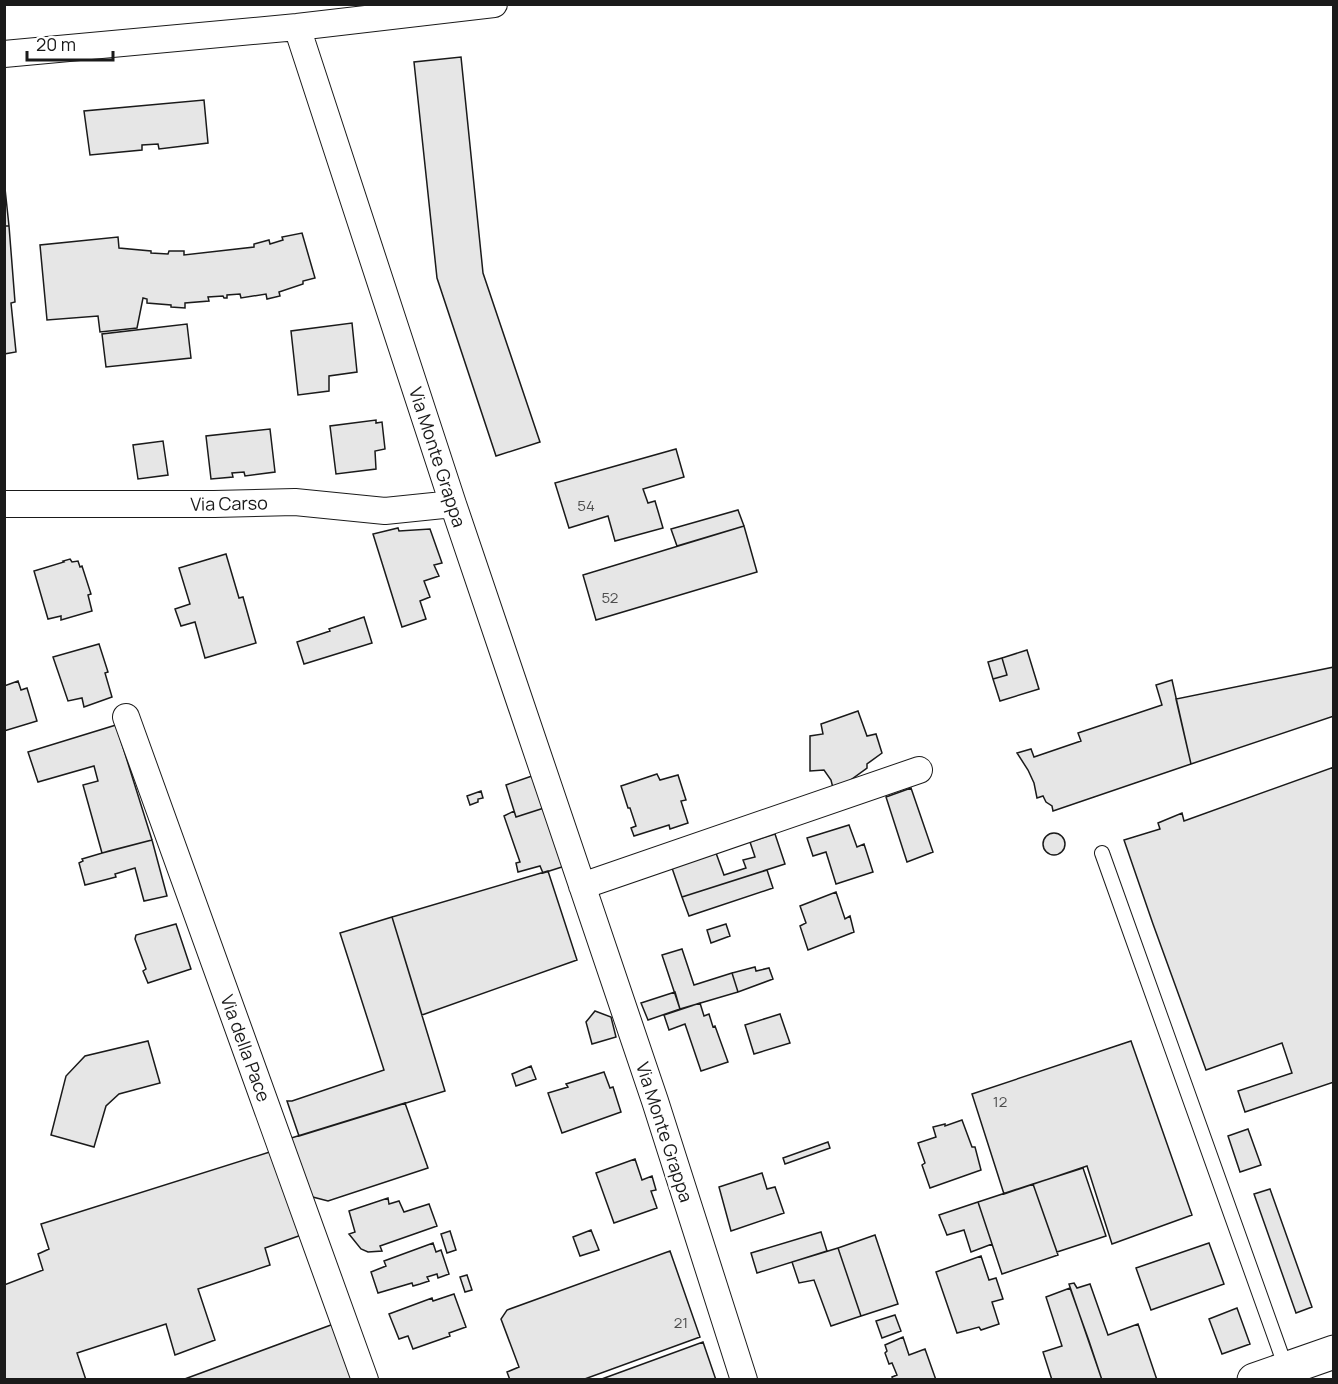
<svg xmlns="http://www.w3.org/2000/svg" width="1338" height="1384" viewBox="0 0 1338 1384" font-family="Manrope,sans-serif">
<rect width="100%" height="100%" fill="#fff"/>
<path fill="#e6e6e6" stroke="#1a1a1a" stroke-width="1.5" d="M461,57L483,273L540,442L496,456L437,278L414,62Z
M204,100L208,143L159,149L158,144L142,145V150L90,155L84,111Z
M4,179L9,226H4Z
M4,226H9L15,302L11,303L16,352L4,354Z
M302,233L315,278L303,281V284L279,292L280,296L267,299L266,294L241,298L240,294L227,295V298H224L223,296L208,297L209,301L185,303V308L171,307V305L147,303V299L143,298L137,328L100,332L98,316L47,320L40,245L118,237L119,248L151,251V253L168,254L169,251H184V255L254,247V244L269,240L270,244L283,240L282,237Z
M352,323L357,372L329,376V391L298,395L291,331Z
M187,324L191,358L106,367L102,334Z
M376,420V423L382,422L385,449L375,451L376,469L336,474L330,426Z
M270,429L275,472L245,476L244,472L232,473L233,477L211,479L206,436Z
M163,441L168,475L138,479L133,445Z
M676,449L684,477L643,489L648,503L655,501L663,528L615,541L608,516L569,528L555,483Z
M738,510L744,526L677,546L671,529Z
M744,526L757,572L596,620L583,575Z
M398,528L399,531L430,529L442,563L434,565L439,576L424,581L430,597L420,601L426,619L402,627L373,534Z
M226,554L239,598L243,597L256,643L205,658L195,622L181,626L175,609L190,604L179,568Z
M70,559L72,562L78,561L80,567L82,566L91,594L88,595L92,611L61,620V616L48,619L34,571L64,562L63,561Z
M364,617L372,643L304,664L297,642L330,631L329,629Z
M99,644L108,672L105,673L112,697L84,707L82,698L68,701L53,657Z
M1027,650L1039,689L1000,701L993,679L1007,675L1002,658Z
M1002,658L1007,675L993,679L988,662Z
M1334,667V716L1191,764L1176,699Z
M1172,680L1191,764L1053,811L1052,806L1046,802L1043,796L1037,798L1034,783L1028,770L1017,753L1031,749L1034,757L1081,741L1078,733L1162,705L1156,685Z
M18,681L21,690L27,688L37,721L4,731V686Z
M858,711L867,736L876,734L882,753L867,764V768L834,792L831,780L824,770L810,771V736L823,734L821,724Z
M116,725L152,840L102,853L83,785L98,781L94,766L38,782L28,752Z
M1334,767V1082L1245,1112L1238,1091L1292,1073L1282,1043L1206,1070L1153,924L1124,840L1160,829L1158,823L1182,813L1184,821Z
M657,774L660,780L678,775L686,800L681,801L688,823L670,829L669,825L634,836L631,828L636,826L630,808H628L621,786Z
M532,776L544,808L516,817L506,785Z
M911,788L933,852L907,862L886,797Z
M481,791L483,798L478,799V802L470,805L467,796Z
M544,808L565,866L543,873L540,866L518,872L516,863L520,862L504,816L514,811L516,817Z
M849,825L857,847L864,844L873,872L836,884L826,852L813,856L807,838Z
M1043 844a11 11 0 1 1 22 0a11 11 0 1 1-22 0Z
M775,834L785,864L682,897L672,868L716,853L724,875L746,868L743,860L755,857L750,842Z
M152,840L167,896L144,901L135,868L115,874L116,877L85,885L79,863L83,861L82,859L109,851Z
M767,870L773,888L689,916L682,897Z
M548,871L577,960L422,1015L392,917Z
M836,892L845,919L850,916L854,932L808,950L800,926L806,923L800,906Z
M392,917L445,1091L299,1136L287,1101H292L384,1070L340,933Z
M176,924L191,969L148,983L143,971L146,969L135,939L136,935Z
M726,924L730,936L711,943L707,930Z
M682,949L694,985L732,973L738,992L680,1009L662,955Z
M755,967L756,971L769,968L773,979L738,992L732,973Z
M675,992L680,1009L648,1020L641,1003Z
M700,1003L704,1016L709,1014L713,1027L715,1026L728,1062L701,1071L685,1024L669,1030L664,1015Z
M595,1011L611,1017L616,1037L592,1044L586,1022Z
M780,1014L790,1043L754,1054L745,1025Z
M148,1041L160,1083L119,1094L106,1106L94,1147L51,1135L66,1076L85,1056Z
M1131,1041L1192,1215L1112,1244L1087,1166L1004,1194L972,1094Z
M531,1066L536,1079L516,1086L512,1074Z
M604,1072L610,1088L613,1087L621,1112L562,1133L548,1093L568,1087L566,1084Z
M405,1103L428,1168L328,1201L309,1196L288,1139Z
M962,1120L972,1147H975L981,1170L930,1188L922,1165L925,1163L918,1143L936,1137L933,1127L945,1124V1126Z
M1248,1129L1261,1165L1240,1172L1228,1136Z
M828,1142L830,1148L785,1164L783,1158Z
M276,1150L307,1233L265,1248L270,1265L198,1289L215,1340L175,1355L166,1324L77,1353L86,1380H4V1285L43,1270L38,1254L49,1249L41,1224Z
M635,1159L642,1180L652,1176L656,1190L651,1191L657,1208L614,1223L596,1173Z
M1083,1168L1106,1236L1057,1252L1033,1184Z
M762,1173L767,1189L775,1187L784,1213L731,1231L719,1187Z
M1033,1184L1058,1255L1002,1274L978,1202Z
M1270,1189L1312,1307L1296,1313L1254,1194Z
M388,1198L389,1204L399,1201L404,1212L429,1204L437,1226L380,1246L382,1251L368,1252L361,1249L349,1234L355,1232L349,1211Z
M978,1202L992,1244L971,1252L964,1230L947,1235L939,1215Z
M591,1230L599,1250L580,1256L573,1237Z
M450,1231L456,1250L447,1253L441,1234Z
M821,1232L827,1251L757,1273L751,1253Z
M875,1235L898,1304L861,1316L838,1248Z
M433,1243L436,1252L441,1250L449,1274L438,1278L437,1274L427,1277L429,1281L420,1284L413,1286L412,1283L378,1293L371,1272L386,1266L384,1261Z
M1209,1243L1224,1284L1151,1310L1136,1268Z
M838,1248L861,1316L831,1326L814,1280L799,1283L792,1262Z
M670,1251L700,1337L582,1380H510L507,1372L519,1367L501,1319L507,1310Z
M981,1256L989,1280L996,1278L1003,1299L992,1302L999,1324L981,1330L979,1327L957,1333L936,1272Z
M467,1275L472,1290L465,1292L460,1277Z
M1074,1283L1077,1288L1090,1284L1108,1335L1138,1324L1157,1380H1102L1069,1284Z
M1070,1288L1089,1341L1102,1380H1052L1043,1352L1062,1346L1046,1297Z
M454,1294L466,1327L449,1333L450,1336L413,1349L408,1336L399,1339L389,1314L432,1298L433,1301Z
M1237,1308L1250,1344L1222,1354L1209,1319Z
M895,1315L901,1331L882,1338L876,1321Z
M339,1322L360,1380H182Z
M903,1337L909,1355L925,1349L936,1380H893L892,1377L897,1375L892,1363L889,1364L885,1353L887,1351L885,1345Z
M703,1342L716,1380H599Z"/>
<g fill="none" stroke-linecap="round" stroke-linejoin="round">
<g stroke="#1a1a1a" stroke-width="16">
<path id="lane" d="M1102,853L1286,1368"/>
</g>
<g stroke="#1a1a1a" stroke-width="28">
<path id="street" d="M297,27L453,504L655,1101L744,1380
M4,54L297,27L494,4
M4,504H214L295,502L385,511L453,504
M126,717L365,1380
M582,886L919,770"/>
</g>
<g stroke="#1a1a1a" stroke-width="35">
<path id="primary" d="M1254,1380L1334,1352"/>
</g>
<use href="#lane" stroke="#fff" stroke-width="14"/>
<use href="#street" stroke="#fff" stroke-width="26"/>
<use href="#primary" stroke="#fff" stroke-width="33"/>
</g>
<g text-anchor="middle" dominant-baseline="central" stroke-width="4.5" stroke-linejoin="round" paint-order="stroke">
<g font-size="15" fill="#4d4d4d">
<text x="586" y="505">54</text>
<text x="610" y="597">52</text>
<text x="1000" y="1101">12</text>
<text x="681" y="1322">21</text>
</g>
<g font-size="18" fill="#1a1a1a" stroke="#fff">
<text transform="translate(438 457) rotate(72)">Via Monte Grappa</text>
<text transform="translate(229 503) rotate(-1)">Via Carso</text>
<text transform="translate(246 1048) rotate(70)">Via della Pace</text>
<text transform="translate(665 1132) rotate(72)">Via Monte Grappa</text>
</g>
</g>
<rect width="1338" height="1384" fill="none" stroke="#1a1a1a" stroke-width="12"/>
<path d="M27 51v9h86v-9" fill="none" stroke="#1a1a1a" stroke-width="3"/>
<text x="36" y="51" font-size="18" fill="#1a1a1a" stroke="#ffffff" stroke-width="4.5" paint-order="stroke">20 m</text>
</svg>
